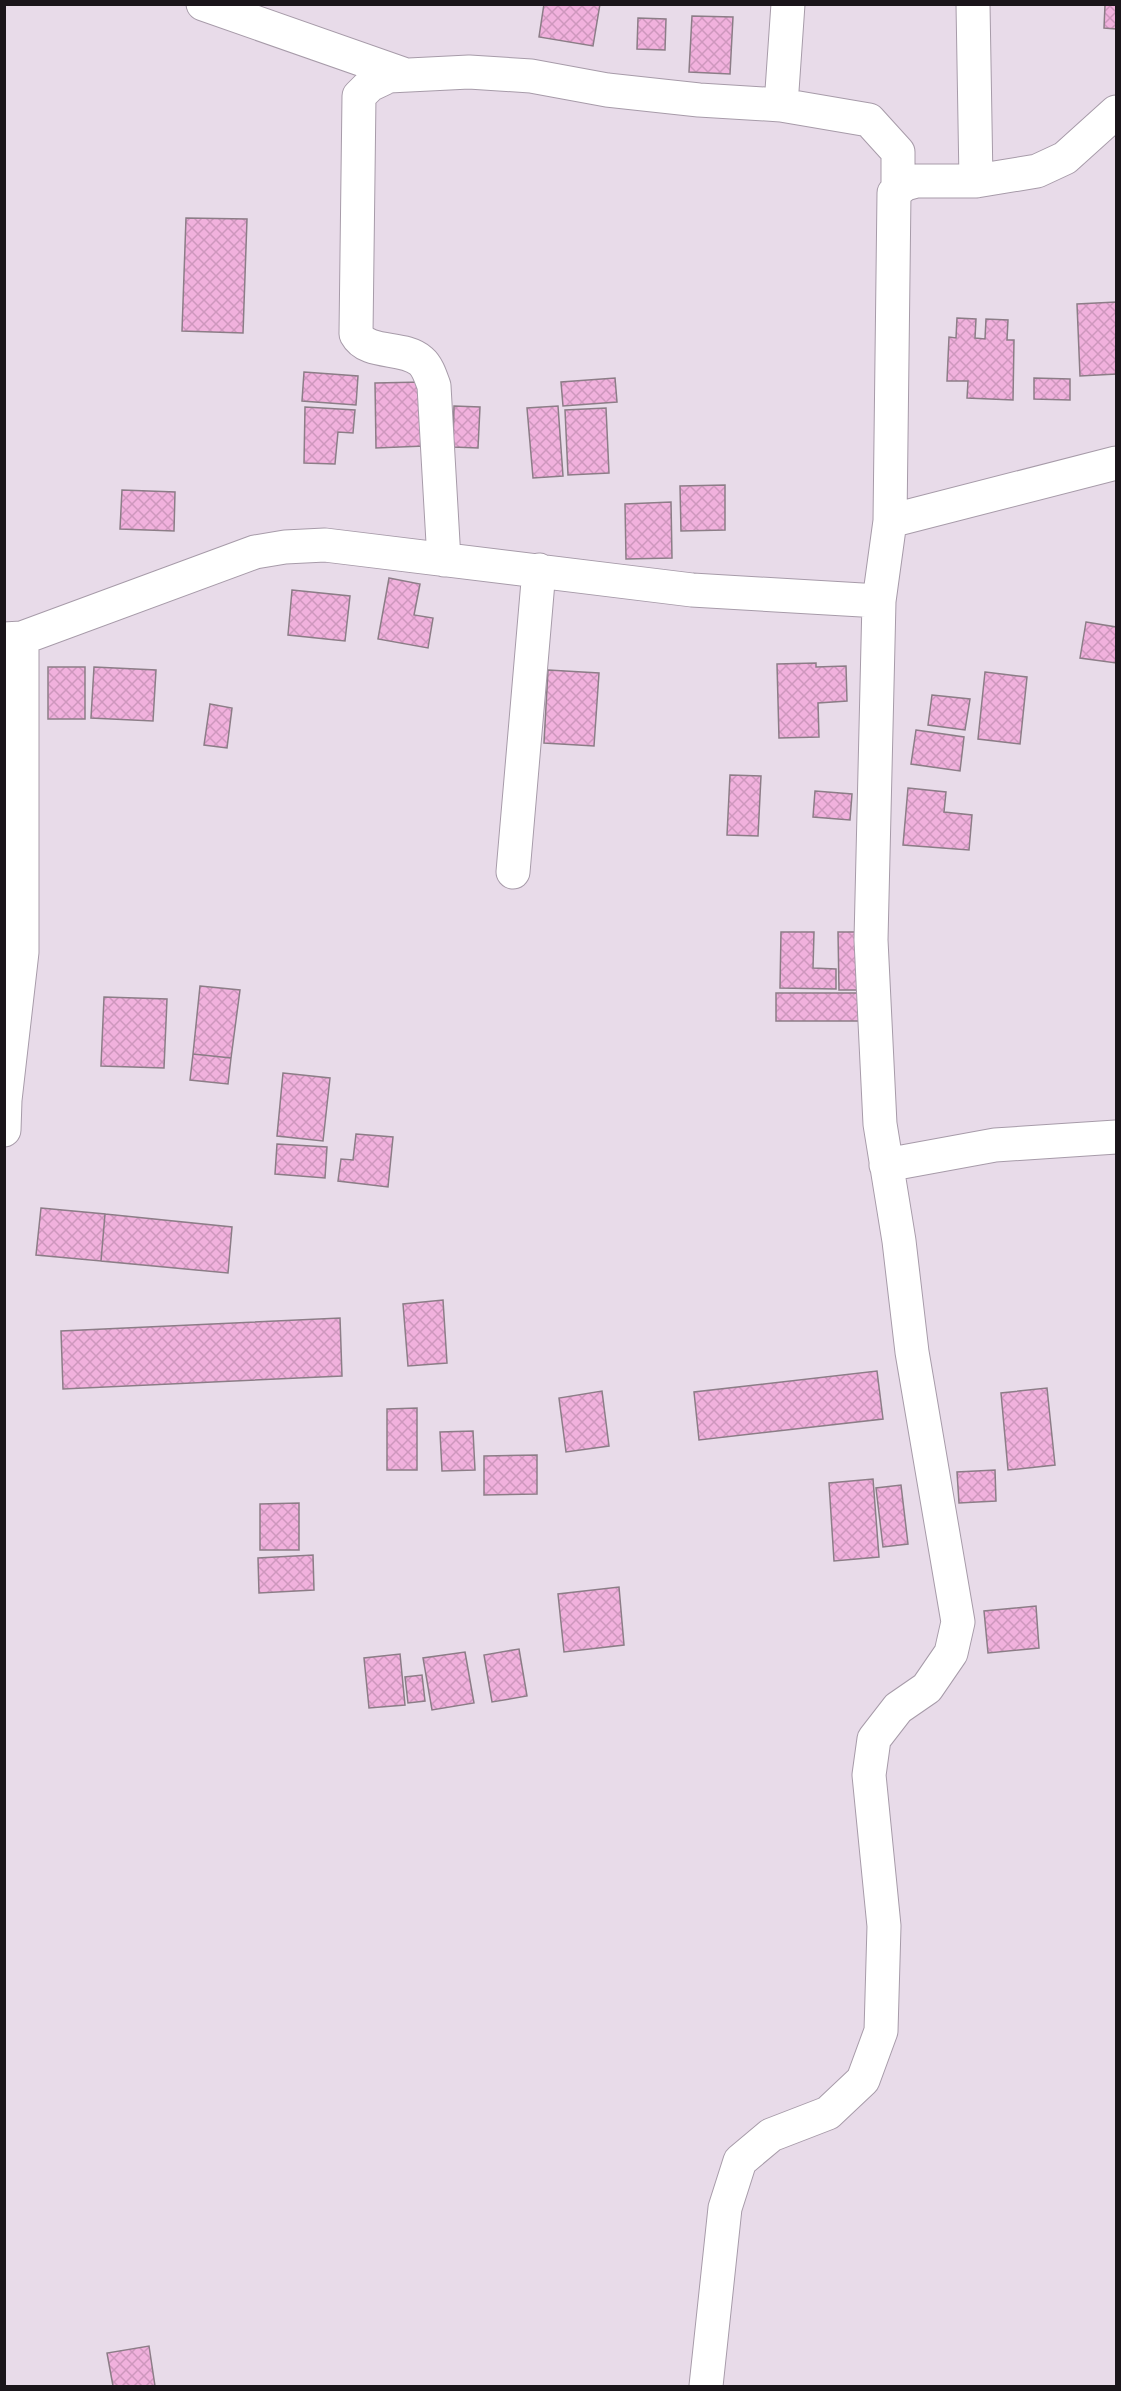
<svg xmlns="http://www.w3.org/2000/svg" width="1121" height="2391" viewBox="0 0 1121 2391" font-family="Ubuntu,sans-serif">
<defs>
<pattern id="building-cross-hatch" width="8" height="8" patternUnits="userSpaceOnUse" patternTransform="scale(1.5)"><rect width="8" height="8" fill="#f1b1dd"/><path d="M0 0l8 8M0 8l8-8" fill="none" stroke="#ce97bd"/></pattern>
</defs>
<rect width="100%" height="100%" fill="#e8dbe9"/>
<path fill="url(#building-cross-hatch)" stroke="#8c7d87" stroke-width="1.5" d="M544,4H600L593,46L539,37Z
M1099,4H1116V29L1104,28L1105,5Z
M692,16L733,17L730,74L689,72Z
M638,18L666,19L665,50L637,49Z
M186,218L247,219L243,333L182,331Z
M1116,302V374L1080,376L1077,304Z
M957,318L976,319L975,338L985,339L986,319L1008,320L1007,340H1014L1013,400L967,398L968,381H947L949,337L956,338Z
M304,372L358,376L356,405L302,401Z
M615,378L617,402L563,406L561,382Z
M1034,378L1070,379V400L1034,399Z
M423,382L424,446L376,448L375,383Z
M454,406L480,407L478,448L453,447Z
M558,406L563,476L533,478L527,408Z
M305,407L355,410L353,433L338,432L335,464L304,463Z
M606,408L609,473L568,475L565,410Z
M725,485V530L681,531L680,486Z
M122,490L175,492L174,531L120,529Z
M671,502L672,558L626,559L625,504Z
M389,578L420,584L414,615L433,618L428,648L378,639Z
M292,590L350,596L345,641L288,635Z
M1086,622L1116,627V663L1080,658Z
M816,663V667L846,666L847,701L818,703L819,737L779,738L777,664Z
M48,667H85V719H48Z
M94,667L156,670L153,721L91,718Z
M548,670L599,673L594,746L544,743Z
M985,672L1027,677L1020,744L978,739Z
M932,695L970,699L965,730L928,725Z
M210,704L232,708L227,748L204,745Z
M916,730L964,737L960,771L911,764Z
M730,775L761,776L758,836L727,835Z
M908,788L946,792L944,812L972,815L969,850L903,845Z
M815,791L852,794L850,820L813,817Z
M781,932H814L813,968L836,969V989L780,988Z
M838,932H868L869,990H839Z
M200,986L240,990L231,1058L193,1054Z
M776,993H869V1021H776Z
M104,997L167,999L164,1068L101,1066Z
M193,1054L231,1058L228,1084L190,1080Z
M283,1073L330,1078L323,1141L277,1136Z
M356,1134L393,1137L388,1187L338,1181L341,1159L353,1160Z
M277,1144L327,1147L325,1178L275,1174Z
M41,1208L105,1214L101,1261L36,1255Z
M105,1214L232,1227L228,1273L101,1261Z
M443,1300L447,1363L408,1366L403,1304Z
M340,1318L342,1376L63,1389L61,1331Z
M877,1371L883,1419L699,1440L694,1392Z
M1047,1388L1055,1465L1008,1470L1001,1393Z
M602,1391L609,1446L566,1452L559,1398Z
M417,1408V1470H387V1409Z
M473,1431L475,1470L442,1471L440,1432Z
M537,1455V1494L484,1495V1456Z
M995,1470L996,1501L959,1503L957,1472Z
M873,1479L879,1557L834,1561L829,1483Z
M901,1485L908,1544L883,1547L876,1488Z
M299,1503V1550H260V1504Z
M313,1555L314,1590L259,1593L258,1558Z
M619,1587L624,1645L564,1652L558,1594Z
M1036,1606L1039,1648L988,1653L984,1611Z
M519,1649L527,1696L492,1702L484,1655Z
M465,1652L474,1703L432,1710L423,1658Z
M400,1654L405,1705L369,1708L364,1658Z
M422,1675L425,1701L408,1703L405,1677Z
M149,2346L155,2386H113L107,2353Z"/>
<g fill="none" stroke-linecap="round" stroke-linejoin="round">
<g stroke="#a79ba9" stroke-width="35">
<path id="minor" d="M203,4L406,75
M973,4L976,181
M781,105L788,4
M890,521L894,193L905,184L916,181H976L1037,171L1065,158L1116,112
M444,560L434,386C431,378 428,367 421,361C403,345 368,356 356,334L359,96L370,85L389,76L469,72L531,76L607,90L699,100L781,105L869,120L898,152V189
M4,639L22,638L255,552L285,547L325,545L692,590L879,601L890,521L1116,463
M513,872L539,570
M4,1130L5,1100L22,952V638
M886,1165L995,1145L1116,1137
M706,2386L725,2208L740,2161L771,2135L828,2113L863,2080L881,2031L884,1926L869,1775L874,1739L898,1708L927,1688L951,1653L958,1622L912,1352L899,1241L880,1124L871,940L879,601"/>
</g>
<use href="#minor" stroke="#fff" stroke-width="33"/>
</g>
<rect width="1121" height="2391" fill="none" stroke="#1a151a" stroke-width="12"/>
</svg>
